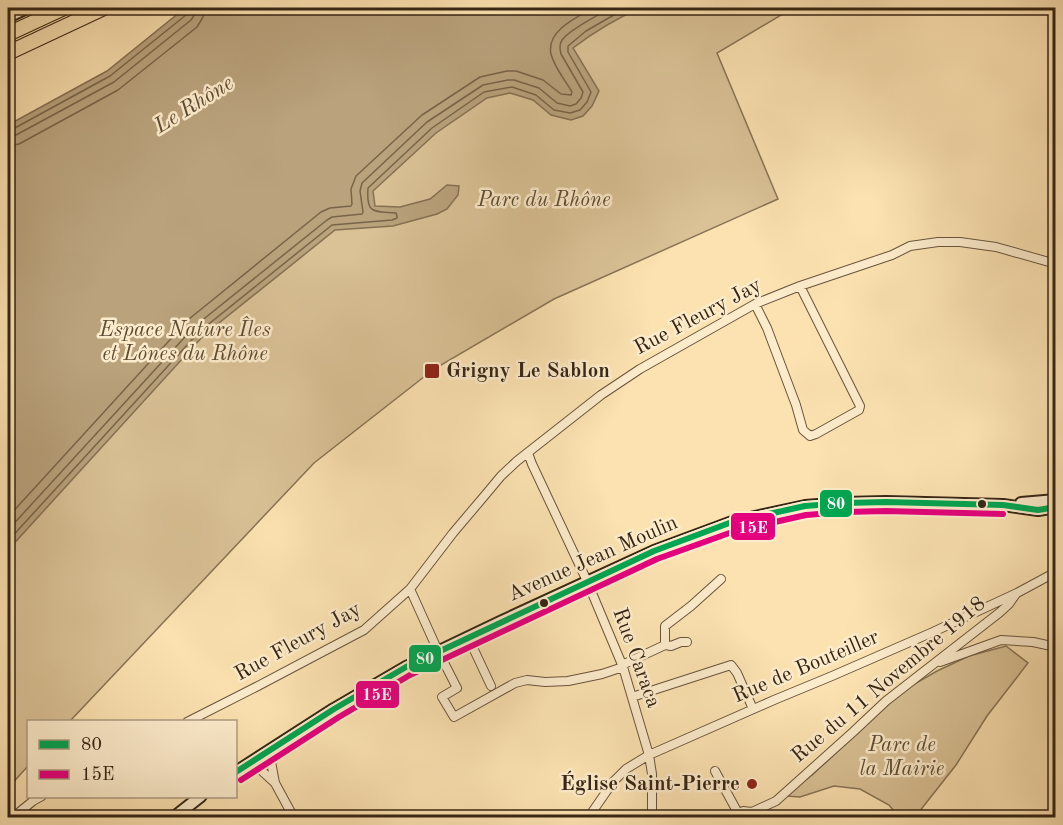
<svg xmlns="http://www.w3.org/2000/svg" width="1063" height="825" viewBox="0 0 1063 825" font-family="'Old Standard TT',serif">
<rect width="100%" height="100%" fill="#fce2b1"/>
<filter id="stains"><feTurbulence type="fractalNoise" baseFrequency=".00333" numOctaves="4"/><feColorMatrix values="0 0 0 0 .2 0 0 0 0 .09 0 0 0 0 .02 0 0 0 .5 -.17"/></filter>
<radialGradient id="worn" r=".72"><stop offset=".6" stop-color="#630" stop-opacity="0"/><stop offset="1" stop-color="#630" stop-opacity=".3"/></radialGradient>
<path fill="#dac296" stroke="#887456" stroke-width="1.5" d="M404,8H793L717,53L778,199L554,299L434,369L314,463L70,721L28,722V766L8,788V241Z
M1006,646L1028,663L987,716L956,765L915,817H899L889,805L860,789L834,786L800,797L785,796L812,775L904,690L937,671L969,656Z"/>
<path fill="#b9a27c" stroke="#857053" stroke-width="1.5" d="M185,8H641C617,18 594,32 573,48L599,91L592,106L583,116L571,120L551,115L533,100L510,93L487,98L436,133L373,191L375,206L400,207L430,199L447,185L459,186L458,195L447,209L437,214L393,226L335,230L204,335L8,550V125L107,71Z"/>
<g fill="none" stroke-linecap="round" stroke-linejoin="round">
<path stroke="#786448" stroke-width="1.5" d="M8,130L13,129L110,76L186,15L188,8
M8,137L16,135L114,82L191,20L195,14V8
M8,146L19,144L118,90L197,27L203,17L204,8
M8,517L189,319L321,212L330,208L351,206L352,204L351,189L356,176L422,115L480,77L507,71H516L543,80L561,94L571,95L572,92C565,80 554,67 551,54C546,31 577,17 593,8
M8,530L195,326L327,220L332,217L362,214L363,212L360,191L362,183L427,122L483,85L508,80H514L539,88L557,103L570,106L576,104L581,98L583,92L561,54C560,49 559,45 562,40C570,29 598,15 611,8
M8,541L200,331L332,225L392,220L397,218V216L396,213C374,211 366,215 368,188L432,128L484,92L512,87L536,95L554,110L570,113L580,110L587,102L591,92L568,52V46L586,31L626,8"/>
<g stroke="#68543c" stroke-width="10">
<path id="minor" d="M755,304L767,328L796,405L803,430L810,436L816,434L859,410L860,406L800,286
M528,453L532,464L587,581L623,667L649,755L652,774V818
M410,589L438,651L457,688L442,697L454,717L515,683L527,680L545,682L568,681L602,674L623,667
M468,637L491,686
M665,645L671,646L681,642H687
M940,662L1001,640L1033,642L1056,647
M622,665L665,645V626L691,606L721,579
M632,697L731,665L737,673L753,709
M187,722L256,687L364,630L410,589L453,533L486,494L501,476L517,461L601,395L640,369L755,304L800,286L892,255L910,246L938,242H960L996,247L1056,264
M269,751L275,783L294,818
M252,762L275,783
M715,771L738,813
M752,812L776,801L853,732L886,701L999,613L1009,604L1016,594
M12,818L33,801L42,796
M588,818L613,782L626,769L649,755L774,700L832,676L933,632L1017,593L1056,572
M728,818L743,811L752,812"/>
</g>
<g stroke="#362515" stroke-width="14">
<path id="secondary" d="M8,17L27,8
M1021,503L1056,500
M236,772L334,709L406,667L500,622L654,551L732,522L805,506L845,503L886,502L1003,505L1038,510L1056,507
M173,818L201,796"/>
</g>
<g stroke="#362515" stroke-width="16">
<path id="motorway" d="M8,34L64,8
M8,53L104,8"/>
</g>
<use href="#minor" stroke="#fdeccc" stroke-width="8"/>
<use href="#secondary" stroke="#fdeccc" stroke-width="10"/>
<use href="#motorway" stroke="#fce2b1" stroke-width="14"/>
<g stroke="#fdeccc" stroke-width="10">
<path id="bus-1" d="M236,772L334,709L406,667L654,551L732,522L805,506L845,503L886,502L1003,505L1038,510L1056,507"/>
</g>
<g stroke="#fdeccc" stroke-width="10">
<path id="bus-2" d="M241,780L339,717L410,675L657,559L735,531L806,515L845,512L886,511L1003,514"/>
</g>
<use href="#bus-1" stroke="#00a651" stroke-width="6"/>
<use href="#bus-2" stroke="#e5007d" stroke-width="6"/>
</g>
<g fill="#8f2418" stroke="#fdeccc" stroke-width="2">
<rect x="424" y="363" width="16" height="16" rx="3"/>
<circle cx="752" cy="784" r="6"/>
</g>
<g fill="#362515" stroke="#fdeccc" stroke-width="2">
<circle cx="982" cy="504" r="5"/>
<circle cx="544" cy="603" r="5"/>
</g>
<g text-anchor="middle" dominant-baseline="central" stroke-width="5" stroke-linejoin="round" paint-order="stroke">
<g font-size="21" font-style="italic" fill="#5f4c35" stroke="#fdeccc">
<text x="544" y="200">Parc du Rhône</text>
<text x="185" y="330">Espace Nature Îles<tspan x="185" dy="24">et Lônes du Rhône</tspan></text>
<text x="902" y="745">Parc de<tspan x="902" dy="24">la Mairie</tspan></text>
</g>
<g font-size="21" fill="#362515" stroke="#fdeccc">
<text transform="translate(698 317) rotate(-28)">Rue Fleury Jay</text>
<text transform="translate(593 559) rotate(-24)">Avenue Jean Moulin</text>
<text transform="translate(298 642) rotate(-29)">Rue Fleury Jay</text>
<text transform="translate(636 658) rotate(70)">Rue Caraca</text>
<text transform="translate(806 667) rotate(-23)">Rue de Bouteiller</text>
<text transform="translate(889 680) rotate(-40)">Rue du 11 Novembre 1918</text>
</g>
<g font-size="21" font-weight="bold" fill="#362515" stroke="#fdeccc" text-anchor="start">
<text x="446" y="371">Grigny Le Sablon</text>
<text x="740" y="784" text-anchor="end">Église Saint-Pierre</text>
</g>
<g font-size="22" font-style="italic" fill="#5d4a34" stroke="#fdeccc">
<text transform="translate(194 105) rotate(-32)">Le Rhône</text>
</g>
</g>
<g stroke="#fdeccc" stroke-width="2">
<rect x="819" y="489" width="34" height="29" rx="6" fill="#00a651"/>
<rect x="730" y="512" width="46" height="29" rx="6" fill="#e5007d"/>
<rect x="408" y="644" width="34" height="29" rx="6" fill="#00a651"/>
<rect x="355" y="680" width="45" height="29" rx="6" fill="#e5007d"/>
</g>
<g font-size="16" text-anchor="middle" font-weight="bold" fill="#fff">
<text x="836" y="509">80</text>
<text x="753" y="533">15E</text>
<text x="425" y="664">80</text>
<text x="377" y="700">15E</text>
</g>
<rect width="1063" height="825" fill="none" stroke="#fce2b1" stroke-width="30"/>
<rect x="9" y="9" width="1045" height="807" fill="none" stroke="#362515" stroke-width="3"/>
<rect x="15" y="15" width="1033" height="795" fill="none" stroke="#362515" stroke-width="1.5"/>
<rect x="27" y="720" width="210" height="78" fill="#fdeccc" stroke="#ad9c83" stroke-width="1.5"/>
<rect x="39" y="740" width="30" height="9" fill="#00a651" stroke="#ad9c83" stroke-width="1.5"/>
<text x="81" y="750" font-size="18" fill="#362515">80</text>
<rect x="39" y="770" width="30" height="9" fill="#e5007d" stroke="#ad9c83" stroke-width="1.5"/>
<text x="81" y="780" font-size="18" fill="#362515">15E</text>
<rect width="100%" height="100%" filter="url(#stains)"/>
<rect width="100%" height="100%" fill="url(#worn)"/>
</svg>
